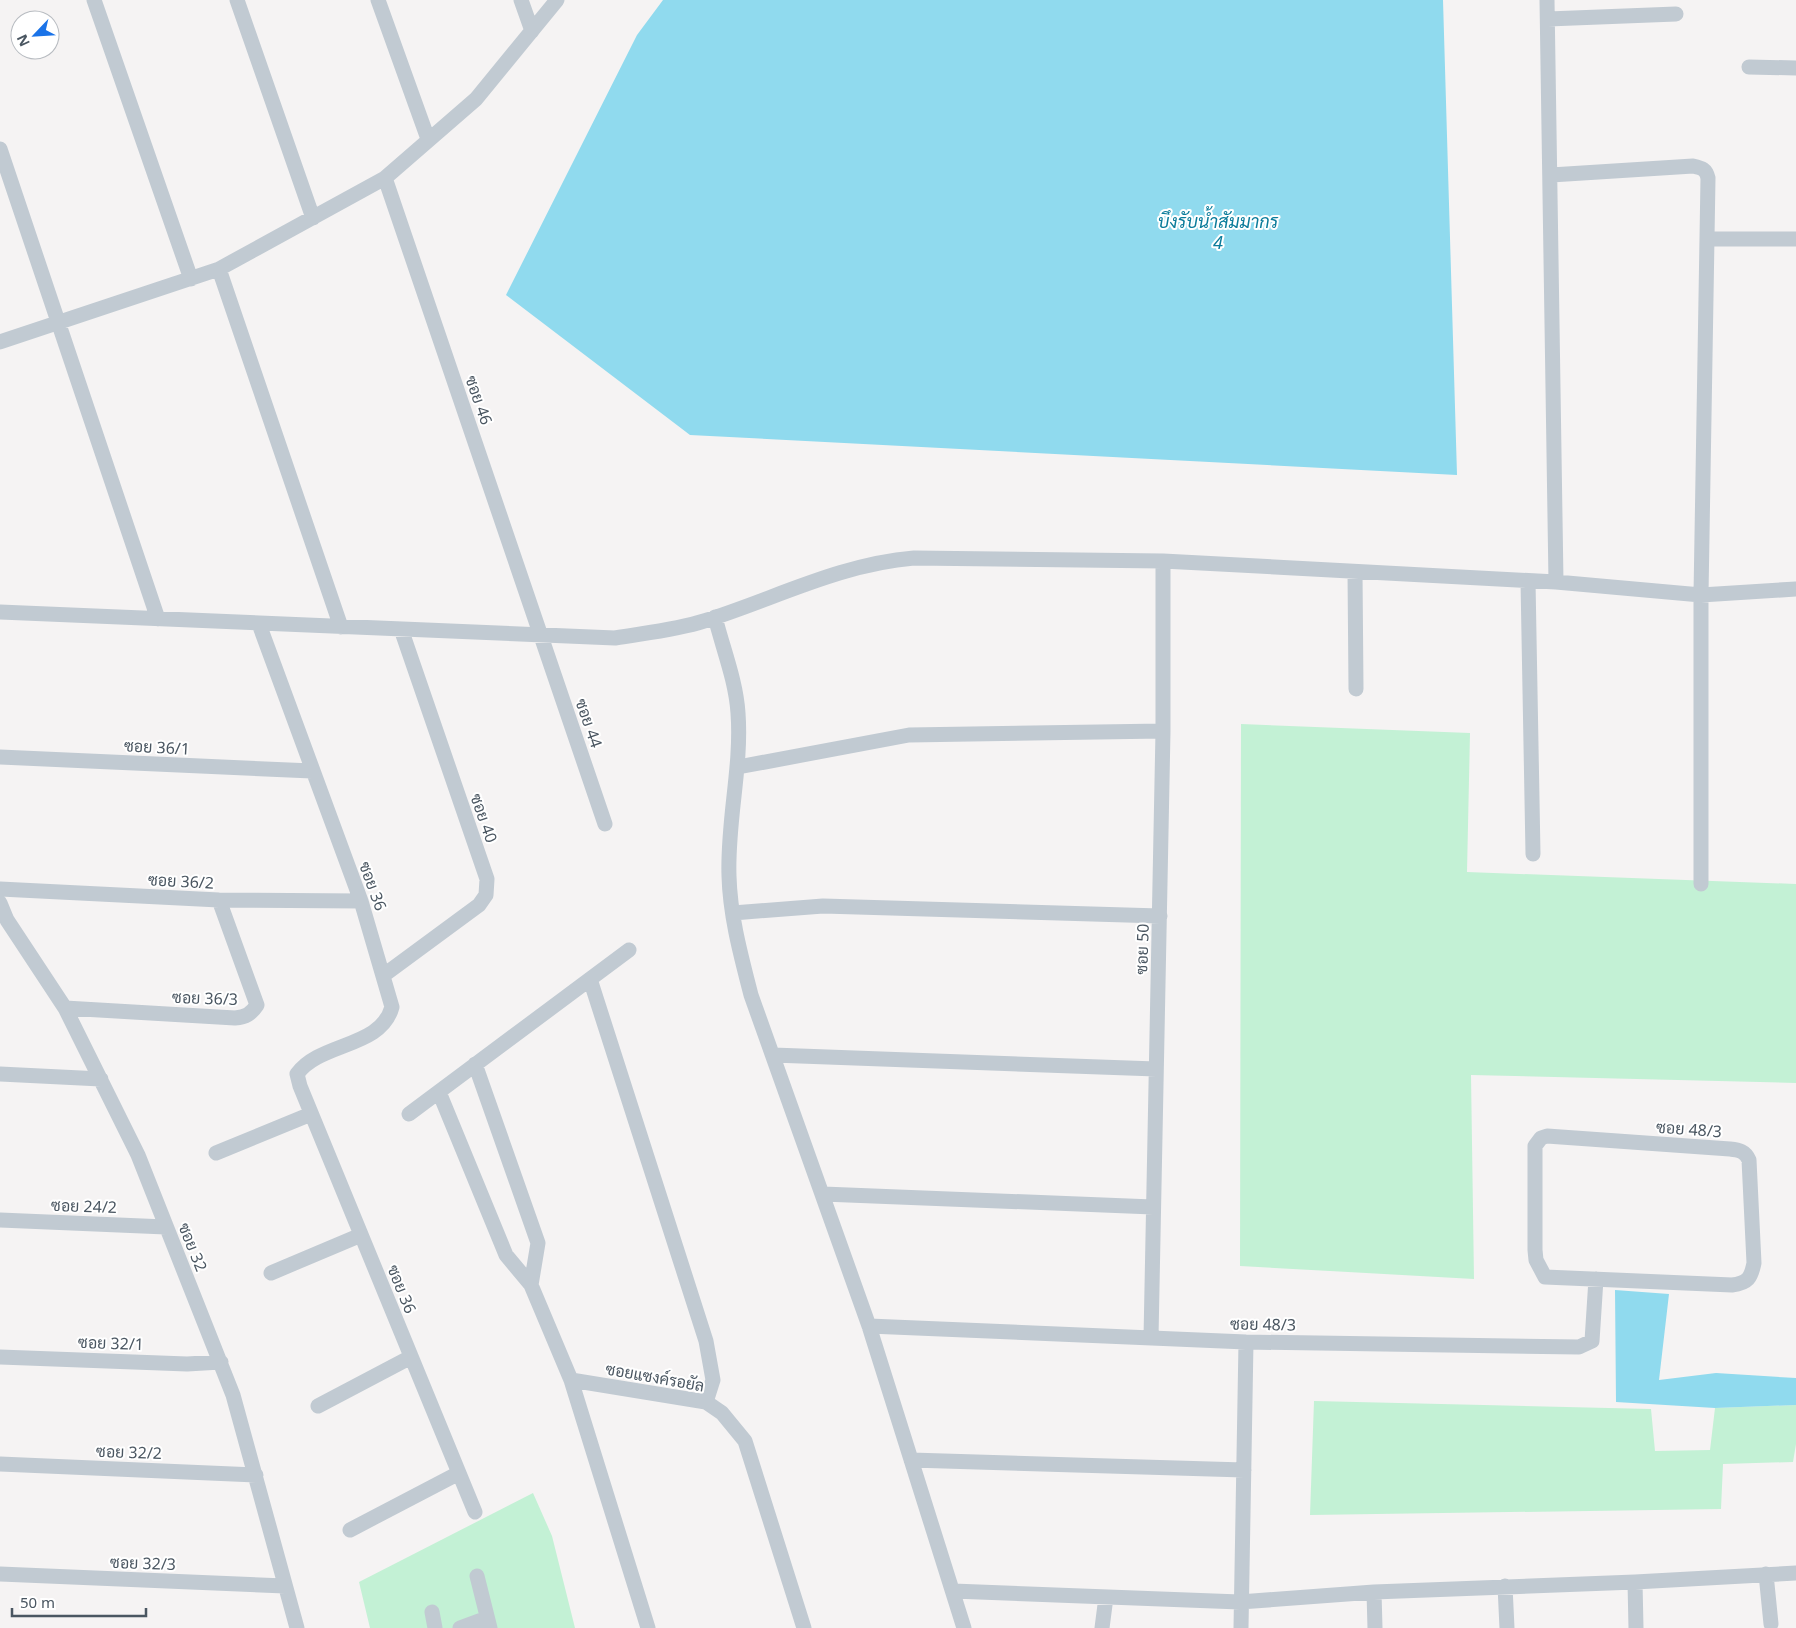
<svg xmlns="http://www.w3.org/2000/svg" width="1796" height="1628" viewBox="0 0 1796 1628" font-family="'Noto Sans',Sarabun,sans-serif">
<rect width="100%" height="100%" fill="#f5f3f3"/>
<path fill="#c3f1d5" d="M1241,724L1470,733L1467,872L1796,884V1083L1471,1075L1474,1279L1240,1266Z
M1314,1401L1651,1409L1655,1451L1710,1450L1715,1408L1796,1405V1444L1793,1462L1723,1464L1721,1509L1310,1515Z
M533,1493L552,1536L575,1628H370L359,1582Z"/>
<path fill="#90daee" d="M663,0H1443L1457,475L690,435L506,295L637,35Z
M1615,1290L1669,1294L1659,1380L1716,1373L1796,1378V1405L1715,1408L1616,1402Z"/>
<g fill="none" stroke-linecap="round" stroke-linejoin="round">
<path stroke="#c1cad2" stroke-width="15" d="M94,0L191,279
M237,0L313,218
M378,0L428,139
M521,0L532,31
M1547,0L1556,582
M1548,19L1676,14
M1749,67L1796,68
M0,149L158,619
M1551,175L1693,166C1702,168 1706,169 1708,178L1701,595V884
M385,178L605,824
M1709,239H1796
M219,269L341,627
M0,342L219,269L385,178L476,99L557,0
M1355,572L1356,689
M1528,581L1533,854
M0,612L615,638C644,633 676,630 704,621C774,599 840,564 914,558L1163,561L1556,582L1701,595L1796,589
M715,617C723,649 736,681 738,713C742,767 727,821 729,876C730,916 741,956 751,995L869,1326L964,1628
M259,624L361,901L392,1007C381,1048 320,1042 297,1074L300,1086L475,1512
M0,757L312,771
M738,767L909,735L1163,731
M0,889L219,900L361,901
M0,903L7,920L65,1008L138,1155L233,1395L297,1628
M733,913L823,906L1160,916
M384,975L479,905L486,895L487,879L401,629
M590,979L706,1341L713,1380L706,1402
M65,1008L235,1018C246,1017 251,1014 257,1005L219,900
M773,1055L1156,1069
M475,1064L538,1243L531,1285
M0,1074L101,1079
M439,1092L506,1255L531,1285L571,1380L706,1402L722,1413L745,1441L804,1628
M409,1114L629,950
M1547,1136L1730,1149C1739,1150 1745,1151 1749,1160L1754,1263C1751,1278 1748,1283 1732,1285L1545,1277L1536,1260L1535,1250V1146L1541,1138Z
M216,1153L311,1114
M823,1194L1153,1207
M0,1220L166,1227
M271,1273L361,1235
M869,1326L1246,1342L1579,1347L1592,1341L1596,1279
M1151,1338L1163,731V561
M0,1357L187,1364L221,1362
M571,1380L648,1628
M318,1406L411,1357
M911,1460L1244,1470
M0,1464L256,1475
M350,1530L459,1473
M0,1574L285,1586
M1766,1574L1771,1624
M477,1576L490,1628
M1635,1582L1636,1628
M1505,1586L1507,1628
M953,1591L1240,1602L1374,1592L1635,1582L1796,1573
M1374,1592L1375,1628
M432,1612L435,1628
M460,1628L487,1618
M1102,1628L1106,1597
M1241,1628L1246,1342"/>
</g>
<g text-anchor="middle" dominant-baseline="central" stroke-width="4" stroke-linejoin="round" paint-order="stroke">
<g font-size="16" fill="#4a5661" stroke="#fff">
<text transform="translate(479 400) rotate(71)">ซอย 46</text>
<text transform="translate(589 723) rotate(71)">ซอย 44</text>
<text transform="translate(157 747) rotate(3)">ซอย 36/1</text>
<text transform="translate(484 818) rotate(71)">ซอย 40</text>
<text transform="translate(181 881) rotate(3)">ซอย 36/2</text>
<text transform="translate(373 886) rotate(70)">ซอย 36</text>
<text transform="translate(1142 949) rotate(-88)">ซอย 50</text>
<text transform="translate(205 998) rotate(2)">ซอย 36/3</text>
<text transform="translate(1689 1129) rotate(4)">ซอย 48/3</text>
<text transform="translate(84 1206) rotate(2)">ซอย 24/2</text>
<text transform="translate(193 1247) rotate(68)">ซอย 32</text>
<text transform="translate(402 1289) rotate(68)">ซอย 36</text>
<text transform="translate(1263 1324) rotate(1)">ซอย 48/3</text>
<text transform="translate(111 1343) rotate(2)">ซอย 32/1</text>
<text transform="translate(655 1377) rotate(10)">ซอยแซงค์รอยัล</text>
<text transform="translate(129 1452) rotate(2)">ซอย 32/2</text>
<text transform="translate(143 1563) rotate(2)">ซอย 32/3</text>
</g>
<g font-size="18" font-style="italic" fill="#0c7c9b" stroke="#fff">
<text x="1218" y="221">บึงรับน้ำสัมมากร<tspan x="1218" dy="21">4</tspan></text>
</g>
</g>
<g transform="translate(35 35) rotate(245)"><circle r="24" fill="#ffffff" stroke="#b7bbc0"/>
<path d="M0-4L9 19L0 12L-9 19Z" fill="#1a73e8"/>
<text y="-8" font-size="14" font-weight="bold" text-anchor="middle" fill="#4a5661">N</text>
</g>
<path d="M12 1608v8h134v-8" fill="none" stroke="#4a5661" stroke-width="2.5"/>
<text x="20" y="1608" font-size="15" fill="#4a5661" stroke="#ffffff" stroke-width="4" paint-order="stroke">50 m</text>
</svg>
